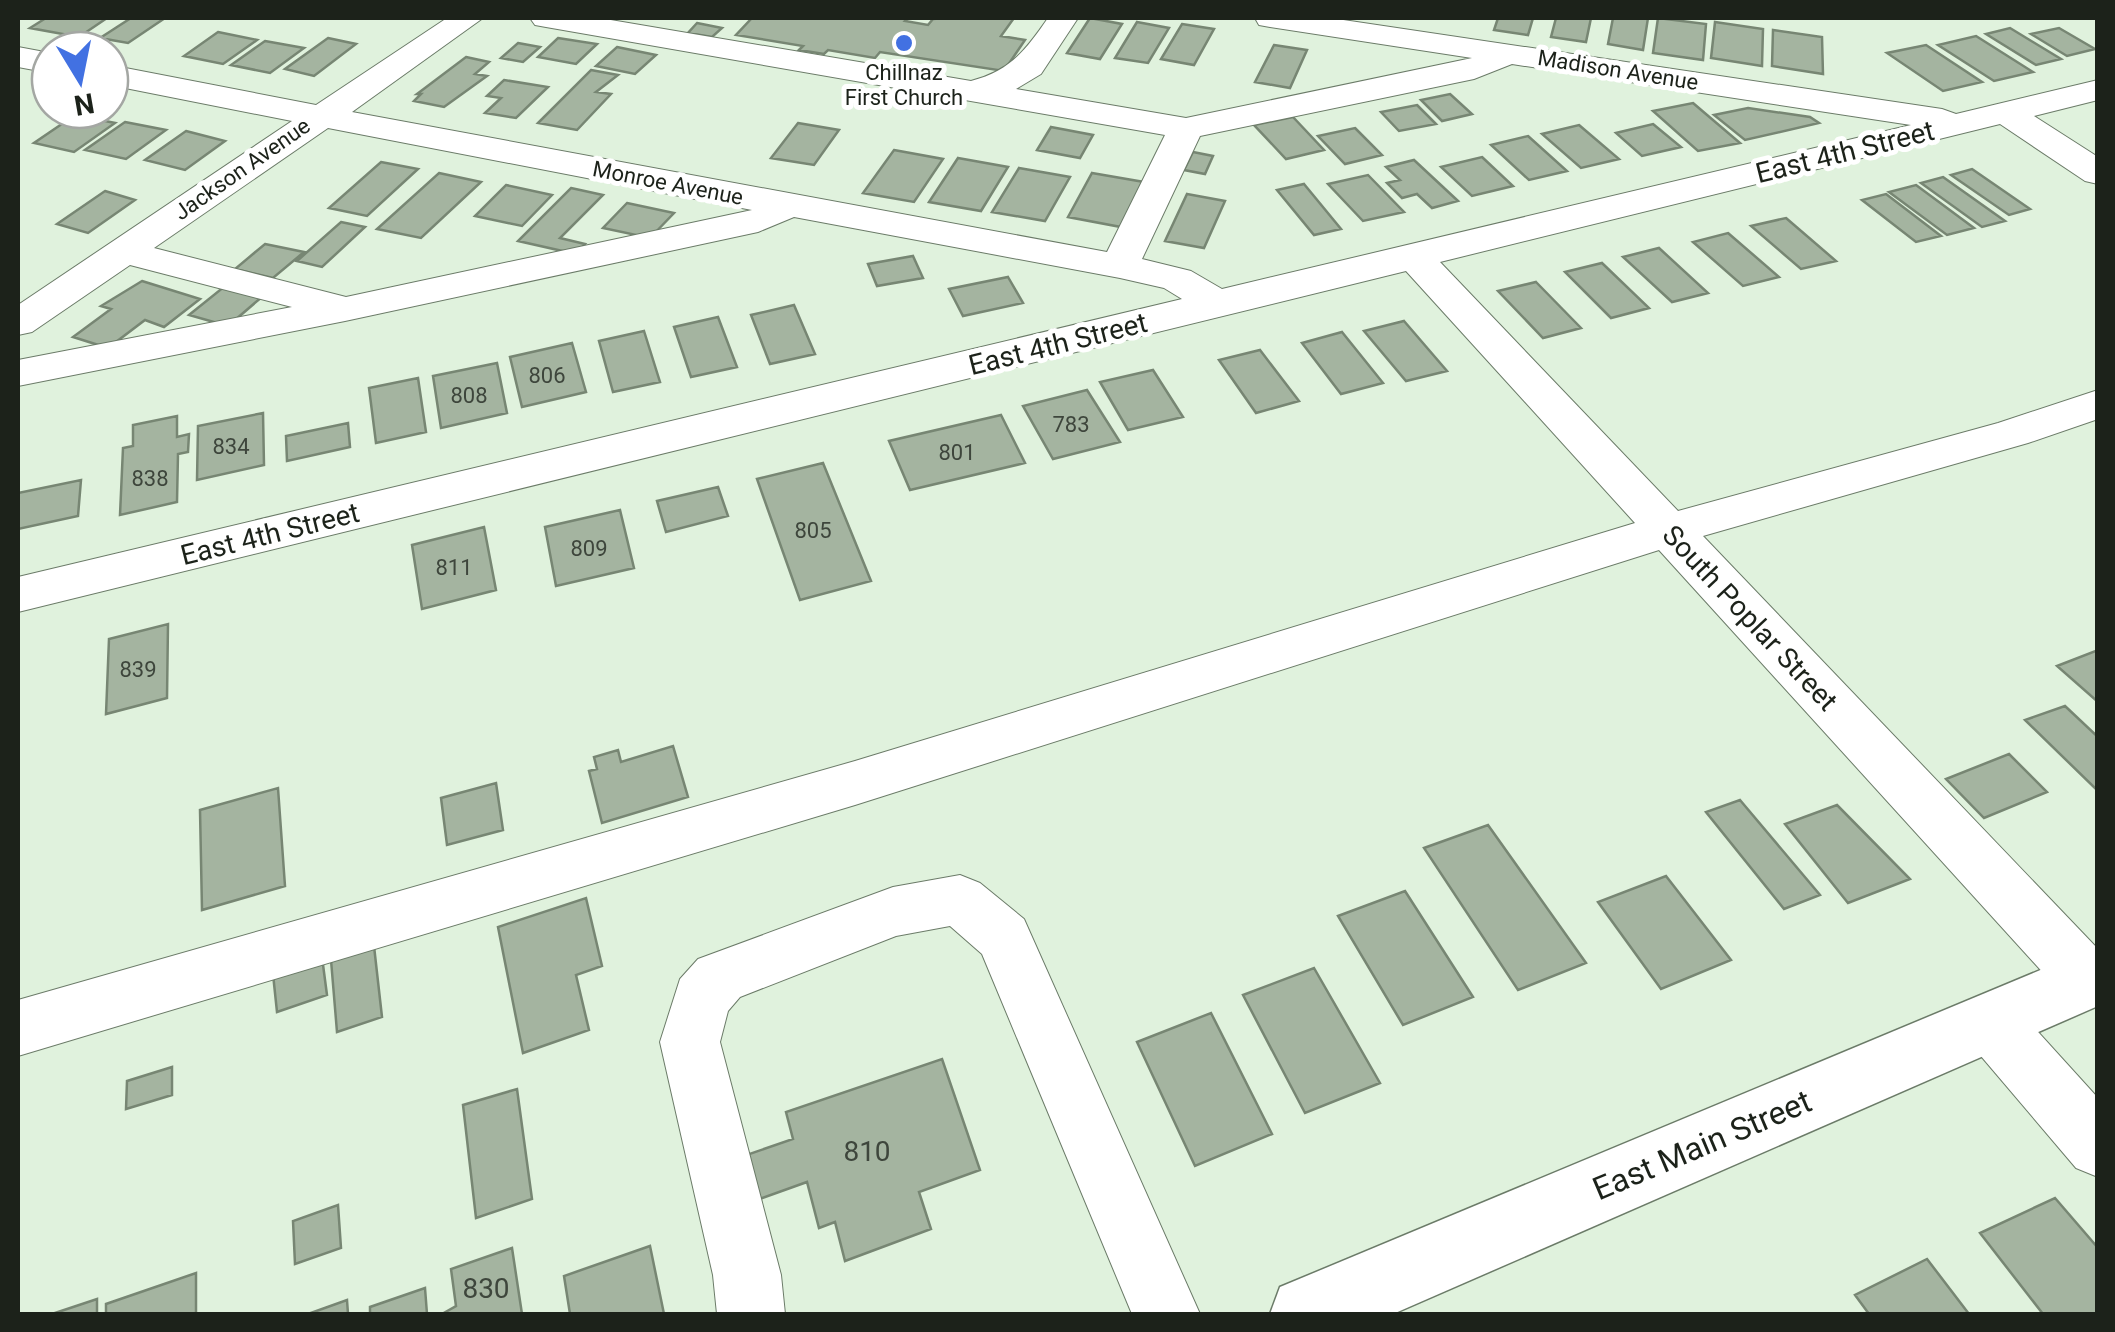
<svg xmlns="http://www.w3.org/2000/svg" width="2115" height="1332" viewBox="0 0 2115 1332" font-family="Roboto,sans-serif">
<rect width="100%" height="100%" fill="#e0f2dd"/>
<path fill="#a4b4a0" stroke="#778673" stroke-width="2.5" d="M46,18H107L79,37L30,28Z
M131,18H165L128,43L100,38Z
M752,18H908L905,21L928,25L933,19L946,18H1014L1001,36L1025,40L1004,71L880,52L875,58L828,50L824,54L799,50L803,46L736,35Z
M1090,18L1122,24L1100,59L1067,53Z
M1498,18H1533L1528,35L1494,30Z
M1556,18H1591L1586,42L1551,37Z
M1613,18H1648L1643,50L1608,44Z
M1658,18L1706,24L1703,60L1653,53Z
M1137,22L1169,28L1148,63L1115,58Z
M1715,22L1763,29L1762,66L1711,58Z
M697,23L722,28L712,37L688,33Z
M1182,24L1214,29L1194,65L1161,59Z
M2010,28L2061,59L2036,65L1986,34Z
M2059,28L2095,49L2067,56L2031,34Z
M1773,30L1822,37L1823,74L1772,66Z
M218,32L257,40L223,64L184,56Z
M1976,36L2033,72L1994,81L1938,45Z
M328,38L356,44L314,76L285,69Z
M558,38L597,44L576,64L538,57Z
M265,41L304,48L270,73L231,65Z
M518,43L540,47L523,62L501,58Z
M1274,45L1307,50L1290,88L1255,82Z
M1926,45L1982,82L1943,91L1887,53Z
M617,47L656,55L635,74L596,66Z
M466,57L489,62L475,74L487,76L444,107L414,101L421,94H417Z
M591,70L618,75L596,92L611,94L577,130L538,123Z
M504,80L548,87L516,118L485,113L501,98L487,96Z
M1450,94L1472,114L1442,121L1421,100Z
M1693,103L1740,143L1698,151L1653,111Z
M1417,105L1436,124L1399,131L1381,112Z
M1748,108L1810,117L1819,123L1745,140L1714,115Z
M75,115L115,123L74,152L34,143Z
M1293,117L1324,150L1286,159L1254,125Z
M125,122L166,130L126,159L85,150Z
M798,123L839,130L814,165L771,158Z
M1653,124L1681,147L1642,156L1616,133Z
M1579,125L1619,159L1581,168L1542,134Z
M1051,127L1093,135L1080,158L1037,150Z
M1355,128L1382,155L1345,164L1318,136Z
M186,131L225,141L185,170L145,160Z
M1528,136L1567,171L1529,180L1491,145Z
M894,150L943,159L914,202L863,193Z
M1193,152L1213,156L1205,174L1184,170Z
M1482,157L1513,186L1472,196L1441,167Z
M958,158L1008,167L981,211L929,202Z
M1414,160L1458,201L1432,208L1417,194L1402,198L1387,183L1400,180L1386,167Z
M381,162L418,169L367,216L329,208Z
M1019,168L1070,177L1045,221L992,212Z
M1972,169L2030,209L2009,215L1951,175Z
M439,173L481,182L421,238L377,229Z
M1092,173L1144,182L1121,227L1068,217Z
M1368,175L1404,212L1363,221L1328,184Z
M1943,177L2005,221L1982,227L1921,183Z
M1304,184L1341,229L1314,235L1277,190Z
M506,185L552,195L522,226L475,216Z
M1916,185L1974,228L1947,235L1889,192Z
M571,188L603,195L560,238L585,244L576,254L518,241Z
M105,191L135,200L88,233L57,224Z
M1187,194L1225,201L1204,248L1165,241Z
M1886,194L1941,236L1916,242L1862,200Z
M627,203L674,213L650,238L603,228Z
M1786,218L1836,261L1801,269L1751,226Z
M341,222L365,227L322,267L297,261Z
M1728,233L1779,277L1743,286L1693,242Z
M265,244L304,252L273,278L235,269Z
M1659,248L1708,293L1672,302L1623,257Z
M913,256L923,278L877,286L868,264Z
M1602,263L1649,308L1611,318L1565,272Z
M1008,277L1023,303L963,316L949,289Z
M142,281L200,299L164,327L145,320L108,348L73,337L111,309L101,306Z
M1536,282L1581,328L1543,338L1498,291Z
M225,286L263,296L228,326L189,315Z
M794,305L815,354L770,364L751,315Z
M718,317L737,367L691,377L674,327Z
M1404,321L1447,371L1406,381L1364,331Z
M644,331L660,382L613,392L599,341Z
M1342,332L1383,383L1341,394L1302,343Z
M572,343L586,392L522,407L510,357Z
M1260,350L1299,401L1256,413L1219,360Z
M497,363L507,413L441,428L433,376Z
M1153,370L1183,417L1128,430L1100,382Z
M418,378L426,432L376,443L369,388Z
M1087,390L1120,442L1053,459L1023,406Z
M263,413L264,465L197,480L198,426Z
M1001,415L1025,463L910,490L889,441Z
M177,416V437L189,434L188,452L178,454L177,502L120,515L123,448L133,446V425Z
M348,423L350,447L287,461L286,436Z
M823,463L871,581L800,600L757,479Z
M81,480L78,516L18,529V493Z
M718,487L728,516L666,532L657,501Z
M620,510L634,568L556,586L545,527Z
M484,527L496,590L422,609L412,545Z
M168,624L167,698L106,714L109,639Z
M2098,650V702L2057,666Z
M2065,706L2098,737V791L2025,720Z
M673,746L688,797L602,823L589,771L597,769L594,757L618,750L621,762Z
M2009,754L2047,792L1984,818L1946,779Z
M496,783L503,830L447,845L441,798Z
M278,788L285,886L202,910L200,810Z
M1740,800L1820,895L1784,909L1706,812Z
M1837,805L1910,879L1848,903L1785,824Z
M1488,825L1586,963L1518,990L1424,848Z
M1666,876L1731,960L1661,989L1598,902Z
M1405,891L1473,997L1403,1025L1338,916Z
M586,898L602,966L576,975L589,1030L523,1053L498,927Z
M374,946L382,1017L337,1032L331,960Z
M322,957L327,995L277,1012L273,974Z
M1314,968L1380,1083L1305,1113L1243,995Z
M1211,1013L1272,1134L1195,1166L1137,1042Z
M942,1059L980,1170L919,1192L931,1229L845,1261L835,1222L819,1228L807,1182L737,1207L726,1162L793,1139L786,1112Z
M172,1067V1095L126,1109L127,1081Z
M517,1089L532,1199L476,1218L463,1105Z
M2055,1198L2098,1248V1314H2043L1980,1233Z
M338,1205L341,1248L295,1264L293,1221Z
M650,1246L664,1314H570L564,1276Z
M512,1248L522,1314H442L456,1306L451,1269Z
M1927,1259L1969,1314H1869L1855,1295Z
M196,1273V1314H106V1304Z
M425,1288L427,1314H370V1307Z
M97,1299V1314H52Z
M347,1300L348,1314H308Z"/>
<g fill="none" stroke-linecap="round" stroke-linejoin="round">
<g stroke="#6b7b68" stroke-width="2">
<path id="minor" d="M447,18H483L352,112L1107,252L1165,135L546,27L535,25L530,18H599L971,81C1010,71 1026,50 1048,18H1078L1041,74L1016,89L1186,118L1472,58L1270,27L1259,25L1255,18H1330L1942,109L1956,114L2098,80V100L2034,116L2098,157V184L2085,181L2000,124L1440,262L1678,511L1998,423L2098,390V419L2028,443L1703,536L2098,949V1002L2087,1006L2066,998L1659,550L855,805L18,1056V1000L855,761L1635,523L1406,271L18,612V577L1182,299L1164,288L1120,278L794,217L758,232L345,321L18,386V360L292,307L130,265L32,332L18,335V305L292,121L110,85V65L316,105ZM1512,64L1911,125L1222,289L1191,271L1142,259L1200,136L1474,79ZM328,128L752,210L346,297L154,248Z
M18,47L50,53V73L18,67Z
M960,875L980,883L1024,919L1200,1314H1132L982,954L950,926L896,936L740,997L728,1011L720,1042L781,1275L785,1314H717L713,1275L660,1042L680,979L698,959L893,887Z
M1990,994L2011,1002L2098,1098V1177L2076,1168L1969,1042L1960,1022L1969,1002Z"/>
</g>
<g stroke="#6b7b68" stroke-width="3">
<path id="major" d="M2098,946V1006L1393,1314H1270L1280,1287Z"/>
</g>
<use href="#minor" fill="#fff" fill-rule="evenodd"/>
<use href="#major" fill="#fff" fill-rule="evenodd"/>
</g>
<circle fill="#4271e2" stroke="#fff" stroke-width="4" cx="904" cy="43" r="10"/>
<g text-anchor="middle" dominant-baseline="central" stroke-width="10" stroke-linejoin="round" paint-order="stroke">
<g font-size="22" fill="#1c221a" stroke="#fff">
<text transform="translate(1618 70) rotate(9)">Madison Avenue</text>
<text transform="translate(242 169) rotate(-35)">Jackson Avenue</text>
<text transform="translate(668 183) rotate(11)">Monroe Avenue</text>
</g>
<g font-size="22" fill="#1c221a" stroke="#fff">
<text x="904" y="72">Chillnaz<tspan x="904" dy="25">First Church</tspan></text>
</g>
<g font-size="22" fill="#3e463c">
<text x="547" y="375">806</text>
<text x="469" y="395">808</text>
<text x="1071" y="424">783</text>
<text x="231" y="446">834</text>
<text x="957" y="452">801</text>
<text x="150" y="478">838</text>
<text x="813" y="530">805</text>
<text x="589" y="548">809</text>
<text x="454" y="567">811</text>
<text x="138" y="669">839</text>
</g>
<g font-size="28" fill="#1c221a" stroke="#fff">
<text transform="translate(1845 152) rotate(-14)">East 4th Street</text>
<text transform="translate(1058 344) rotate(-14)">East 4th Street</text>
<text transform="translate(270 534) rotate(-14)">East 4th Street</text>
<text transform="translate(1750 618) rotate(47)">South Poplar Street</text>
</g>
<g font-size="28" fill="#3e463c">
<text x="867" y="1151">810</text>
<text x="486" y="1288">830</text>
</g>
<g font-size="32" fill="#1c221a" stroke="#fff">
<text transform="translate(1702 1145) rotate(-23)">East Main Street</text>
</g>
</g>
<rect width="2115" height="1332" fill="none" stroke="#1c221a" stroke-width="40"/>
<g transform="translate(80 80) rotate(170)"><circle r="48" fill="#ffffff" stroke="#a4a7a3" stroke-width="2.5"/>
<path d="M0-8L18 38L0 25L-18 38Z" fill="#4271e2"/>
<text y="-15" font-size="28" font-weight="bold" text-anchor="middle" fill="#1c221a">N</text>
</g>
</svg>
